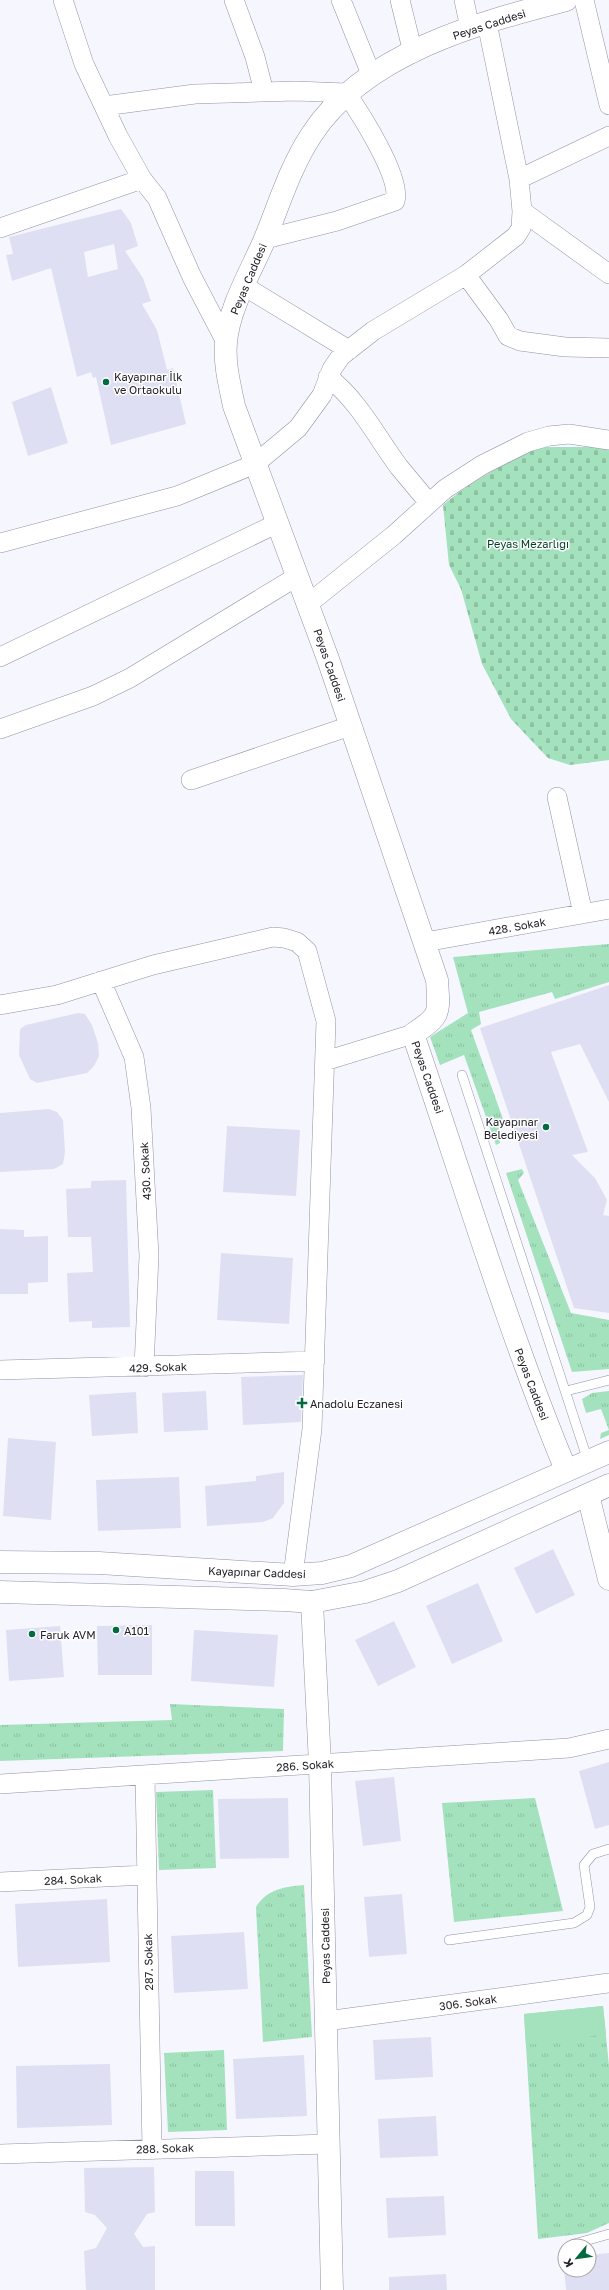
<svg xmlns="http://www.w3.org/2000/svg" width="609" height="2290" viewBox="0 0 609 2290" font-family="'Golos Text',sans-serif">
<defs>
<pattern id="grass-tufts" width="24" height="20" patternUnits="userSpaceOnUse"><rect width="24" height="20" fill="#a3e2bc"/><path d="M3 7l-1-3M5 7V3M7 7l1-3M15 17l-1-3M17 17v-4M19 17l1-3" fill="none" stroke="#8cc2a2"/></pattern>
<pattern id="cemetery-stones" width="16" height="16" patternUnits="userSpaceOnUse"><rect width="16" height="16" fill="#a3e2bc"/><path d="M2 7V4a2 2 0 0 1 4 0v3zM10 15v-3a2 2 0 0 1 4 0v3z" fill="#8cc2a2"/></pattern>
</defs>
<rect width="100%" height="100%" fill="#f6f6ff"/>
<path fill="url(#grass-tufts)" d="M609,944V982L555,999L552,992L479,1012L481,1024L471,1030L503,1119L498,1121L500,1143L496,1145L464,1055L440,1065L430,1037L468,1013L453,957Z
M522,1169L524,1173L518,1180L571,1313L609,1320V1369L572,1372L506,1173Z
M609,1391V1435L600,1439L601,1433L609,1430L601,1409L586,1413L582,1399L592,1393Z
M170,1704L284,1709L283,1751L0,1761V1725L172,1720Z
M213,1790L216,1868L159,1870L156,1792Z
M535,1798L563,1911L454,1922L442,1803Z
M304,1885L312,2037L263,2042L256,1907C267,1889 284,1887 304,1885Z
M603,2006L609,2066V2223L587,2233L538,2239L524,2014Z
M224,2050L227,2130L168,2132L164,2053Z"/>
<path fill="url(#cemetery-stones)" d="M539,447H609V760L570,765L548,758L511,719L482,664L461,589L449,565L443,505C473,480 505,463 539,447Z"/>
<path fill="#a3e2bc" d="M603,2006L606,2034L526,2045L524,2014Z"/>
<path fill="#dfdff4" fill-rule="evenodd" d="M121,209L131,223L138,246L125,251L143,278L151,301L142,304L157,330L167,370L173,368L186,424L111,445L96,377L93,378L91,372L77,377L51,268L12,281L6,255L13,254L9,237ZM114,244L118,269L88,277L84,252Z
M51,387L68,443L28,456L12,402Z
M609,985V1102L580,1044L551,1052L588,1152L572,1155L595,1178L607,1200L603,1215L609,1216V1313L574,1308L480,1028Z
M78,1013L85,1014L92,1025L98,1043L99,1056L94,1066L87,1073L37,1083L30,1079L19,1055L20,1029L26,1025Z
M49,1109L57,1112L63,1120L65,1152L63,1164L54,1169L0,1172V1113Z
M227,1126L300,1130L296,1196L223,1192Z
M126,1180L130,1327L92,1328V1321L69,1322L67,1273L93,1272L91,1237H68L66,1189L91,1188V1181Z
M0,1229L24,1230V1237L48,1236V1282L28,1283V1294H0Z
M221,1253L293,1258L289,1324L217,1320Z
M303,1375L301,1422L243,1425L241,1377Z
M206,1391L208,1430L164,1432L162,1393Z
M136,1392L138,1433L92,1436L89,1395Z
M8,1438L56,1442L51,1520L3,1516Z
M284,1472V1503L273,1518L263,1522L207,1526L205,1486L256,1481V1476Z
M179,1477L181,1528L98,1531L96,1480Z
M553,1549L575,1595L536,1614L514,1568Z
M478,1583L503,1641L452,1664L426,1606Z
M394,1621L416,1667L378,1686L355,1640Z
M152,1625V1675H98L97,1626Z
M60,1626L64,1677L9,1681L6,1630Z
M194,1630L278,1635L274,1687L191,1681Z
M609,1762V1825L595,1829L579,1771Z
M394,1777L401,1841L363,1846L355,1781Z
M288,1798L289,1858L220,1859L218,1799Z
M402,1894L407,1954L369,1957L364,1897Z
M107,1899L110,1962L18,1967L15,1904Z
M244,1932L248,1989L174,1993L171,1936Z
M431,2037L433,2077L375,2080L373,2040Z
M304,2055L307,2116L236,2119L233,2059Z
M110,2064L112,2125L17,2128L16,2066Z
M436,2116L438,2156L380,2158L378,2119Z
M154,2167L155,2212L147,2214L134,2234L143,2247L155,2246V2290H86L84,2251L96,2248L107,2228L95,2215L85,2212L84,2168Z
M195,2171H234L235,2226H195Z
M444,2196L446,2235L388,2238L386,2198Z
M609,2253V2290H566L563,2257L565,2270H589V2255Z
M446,2274L447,2290H389V2277Z"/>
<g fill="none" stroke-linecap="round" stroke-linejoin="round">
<g stroke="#9292a6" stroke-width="10">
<path id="service" d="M462,1075L588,1461
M566,1391L609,1380
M449,1940L574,1923L587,1915L590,1907L584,1865L593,1854L609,1849
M574,2244L609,2234"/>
</g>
<g stroke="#9292a6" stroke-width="20">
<path id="minor" d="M63,0L84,64L118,136L142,179L157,198L192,277L226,342
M234,0L255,57L264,92
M341,0L371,74
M400,0L413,53
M464,0L470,28
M584,0L609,105
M104,106L195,94L296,91L346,93C360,113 402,178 395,201L337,221L265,239
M519,179L609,136
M522,211L609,274
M0,228L142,179
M466,275L499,320L508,336L520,341L565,347L609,348
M244,286L349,350
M328,377C359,401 376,436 399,467C409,479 419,491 429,503
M0,543L177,496L255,464L298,428L322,395L332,369L341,356L373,331L466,275L516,236L521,228L522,211L519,179L487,23
M308,604L394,535L445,489L482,465L528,442L549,436L569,434L609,440
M0,657L278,523
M0,729L93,696L130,678L298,576
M191,780L350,726
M557,797L583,914
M425,942L609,909
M101,981L134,1057L141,1108L149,1256L144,1367
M0,1005L57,995L153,965L273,937L284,938L297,942L307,951L326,1021L312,1429L293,1575
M325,1061L413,1034
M0,1370L315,1361
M145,1776L152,2149
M0,1784L569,1748L609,1739
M0,1882L146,1875
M326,2021L609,1983
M0,2154L329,2144"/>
</g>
<g stroke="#9292a6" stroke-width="23">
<path id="tertiary" d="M566,0C478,23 365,53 312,134C290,167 279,205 264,241C251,271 228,310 226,343C224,364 230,386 234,406L328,659L437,980C439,1013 442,1015 413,1034C463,1180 507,1328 566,1470
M588,1495L609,1579
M312,1602L320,1764L332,2290"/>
</g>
<g stroke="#9292a6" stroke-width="23">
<path id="secondary" d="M0,1562L99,1563L293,1575L322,1573L351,1566L609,1452
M0,1592L284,1600L312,1602L365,1592L398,1581L609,1485"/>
</g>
<use href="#service" stroke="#fff" stroke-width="9"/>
<use href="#minor" stroke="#fff" stroke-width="19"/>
<use href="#tertiary" stroke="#fff" stroke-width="22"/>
<use href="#secondary" stroke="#fff" stroke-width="22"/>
</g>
<g fill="#046a40" stroke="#fff" stroke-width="1.5">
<circle cx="106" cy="382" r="4"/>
<circle cx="546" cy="1127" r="4"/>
<path d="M300 1397h4v4h4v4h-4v4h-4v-4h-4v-4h4z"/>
<circle cx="116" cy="1630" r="4"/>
<circle cx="32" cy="1634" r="4"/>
</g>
<g text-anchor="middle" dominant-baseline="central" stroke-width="3" stroke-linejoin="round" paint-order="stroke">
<g font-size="11" fill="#212128" stroke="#fff">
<text transform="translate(489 24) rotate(-18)">Peyas Caddesi</text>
<text transform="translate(248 279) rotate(-67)">Peyas Caddesi</text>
<text transform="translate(330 665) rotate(71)">Peyas Caddesi</text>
<text transform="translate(517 926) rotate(-10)">428. Sokak</text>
<text transform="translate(428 1077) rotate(71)">Peyas Caddesi</text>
<text transform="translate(145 1171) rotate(-93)">430. Sokak</text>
<text transform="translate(158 1367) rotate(-2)">429. Sokak</text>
<text transform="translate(532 1384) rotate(69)">Peyas Caddesi</text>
<text transform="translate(257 1572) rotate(2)">Kayapınar Caddesi</text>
<text transform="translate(305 1765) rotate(-4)">286. Sokak</text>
<text transform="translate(73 1879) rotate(-3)">284. Sokak</text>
<text transform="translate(325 1946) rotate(-91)">Peyas Caddesi</text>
<text transform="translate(148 1962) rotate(-91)">287. Sokak</text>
<text transform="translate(468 2002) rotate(-8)">306. Sokak</text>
<text transform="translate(165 2148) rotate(-2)">288. Sokak</text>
</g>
<g font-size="11" fill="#212128" stroke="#fff" text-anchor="start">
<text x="114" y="376">Kayapınar İlk<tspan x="114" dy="13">ve Ortaokulu</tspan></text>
<text x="538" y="1121" text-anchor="end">Kayapınar<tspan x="538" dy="13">Belediyesi</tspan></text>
<text x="310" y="1403">Anadolu Eczanesi</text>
<text x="124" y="1630">A101</text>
<text x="40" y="1634">Faruk AVM</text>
</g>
<g font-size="11" fill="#003d22" stroke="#fff">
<text x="528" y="543">Peyas Mezarlığı</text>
</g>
</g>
<g transform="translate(577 2258) rotate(241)"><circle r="19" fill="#ffffff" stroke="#a6a6a9"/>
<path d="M0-3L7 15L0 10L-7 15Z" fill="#046a40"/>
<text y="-6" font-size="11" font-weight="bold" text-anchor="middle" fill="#212128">K</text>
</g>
</svg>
